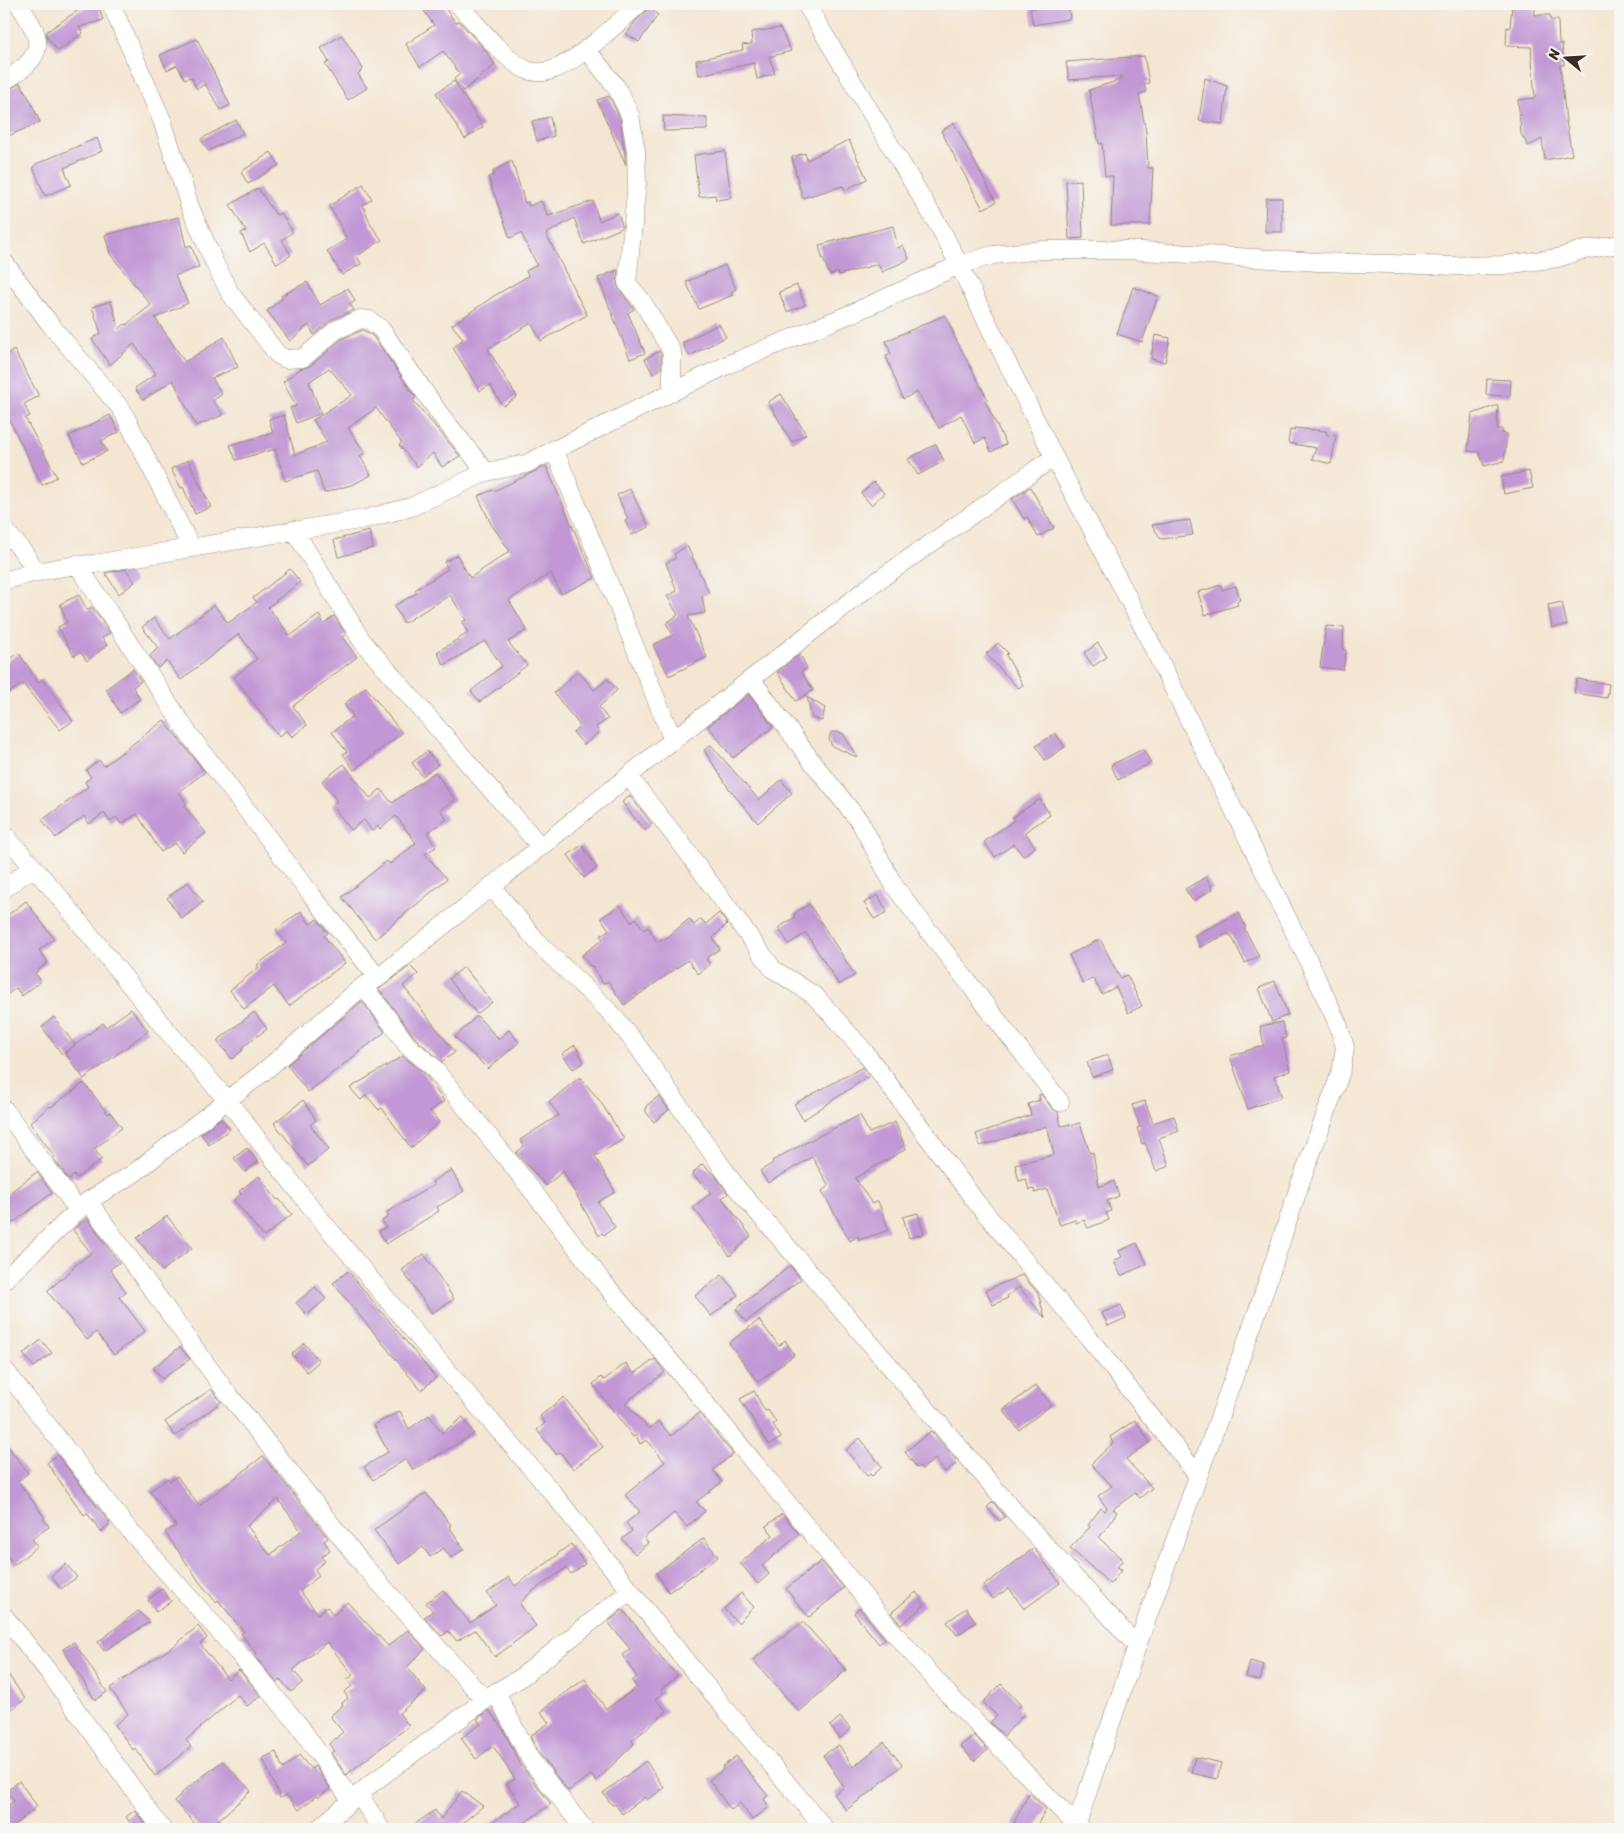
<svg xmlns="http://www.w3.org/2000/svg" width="1624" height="1833" viewBox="0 0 1624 1833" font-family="Sriracha,sans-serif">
<rect width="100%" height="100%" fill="#f6f6f2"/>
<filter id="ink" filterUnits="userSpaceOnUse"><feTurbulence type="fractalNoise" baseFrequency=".02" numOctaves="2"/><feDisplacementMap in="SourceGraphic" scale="10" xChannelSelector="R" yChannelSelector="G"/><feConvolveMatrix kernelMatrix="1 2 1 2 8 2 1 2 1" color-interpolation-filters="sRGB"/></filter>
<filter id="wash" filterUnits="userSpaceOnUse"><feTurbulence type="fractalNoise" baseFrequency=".0096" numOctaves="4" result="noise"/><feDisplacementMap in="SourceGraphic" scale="20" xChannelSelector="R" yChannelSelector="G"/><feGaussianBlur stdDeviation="1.12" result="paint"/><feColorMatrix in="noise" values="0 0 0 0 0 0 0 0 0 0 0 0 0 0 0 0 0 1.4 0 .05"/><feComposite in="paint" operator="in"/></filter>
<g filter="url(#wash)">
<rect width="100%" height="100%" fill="#f4e6d2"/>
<g id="blocks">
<path fill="#c198d5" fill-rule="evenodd" d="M98,4L103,20L79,27L83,33L58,51L47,37L46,32L77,11Z
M419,4H442L456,23L459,21L486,51L495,65L463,91L454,79L460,74L443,51L420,67L406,44L434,25Z
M1052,4H1068L1070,17L1069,19L1033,25L1030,9Z
M1512,4H1535V15H1550V20H1558L1559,44H1562L1564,65H1560L1566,121L1572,155L1545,160L1542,139L1528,146L1521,134L1518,100L1535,98L1531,47L1506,46L1507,27L1510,28Z
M649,8L658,15L639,42L628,35H626L634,23Z
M780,28L791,51L769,57L775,73L757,79L754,63L699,75L696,60L743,50L742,45L752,44L751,32Z
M342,35L363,69L358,74L367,88L348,100L325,64L329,62L321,48Z
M197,39L230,105L221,110L205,84L197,89L191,77L185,79L177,65L167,70L160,55Z
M1144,56L1149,83L1144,84L1146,92L1139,94L1146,132L1148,168H1153L1150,225H1111L1113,176H1105L1102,143L1099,144L1089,90L1122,79L1121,76L1069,80L1066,62Z
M1205,78L1227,86L1223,124L1199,121Z
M454,81L483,127L465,139L436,93Z
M20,83L30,100L40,122L4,138V92Z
M609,96L620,118L626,165L597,100Z
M663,116L707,118V130L664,131Z
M550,117L554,136L537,141L532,121Z
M236,120L243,133L208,151L201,139Z
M954,123L996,202L983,209L941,131Z
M97,138L102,151L64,168L71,185L45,196L33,167L36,164Z
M849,140L867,179L845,190L843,186L802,198L792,157L805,153L807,160Z
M725,151L731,198L716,200L715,195L699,197L694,155Z
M271,152L279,165L248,184L241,172Z
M512,161L525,203L528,202L529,206L541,201L548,216L593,201L599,221L618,213L622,225V228L584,244L574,218L546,234L587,315L541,341L531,323L488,349L517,397L503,406L490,385L480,391L453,348L463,339L452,325L494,296L528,276L526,271L537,265L521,233L510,238L488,177L494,175L493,171Z
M1081,180L1083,238L1069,239L1066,181Z
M363,184L372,199L363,205L371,225L382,240L357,256L361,264L342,275L327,251L347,239L338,221L329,206Z
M258,188L276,215L281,213L293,232L282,240L291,255L277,264L264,243L250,252L241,233L246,231L230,205Z
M1266,198H1282V232H1265Z
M179,217L186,247L191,245L199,267L175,276L188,303L155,318L185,362L224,337L238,367L212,378L222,394L213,401L223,415L196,426L173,380L143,400L135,388L156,374L134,344L110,365L92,339L101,333L92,307L111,301L119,329L125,324L126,325L151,305L110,254L105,235Z
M893,226L898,248L903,245L909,259L882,272L878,264L839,275L838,272L830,275L822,257L819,245Z
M725,265L736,289L731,292L733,295L699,309L686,282Z
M618,270L617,286L634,309L628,313L645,353L630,359L598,278Z
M307,282L320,305L348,288L355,301L350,304L354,310L331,320L314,335L309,325L290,341L267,311L283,298L281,296Z
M797,285L805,305L787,312L779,292Z
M1133,287L1158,296L1142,342L1117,334Z
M945,315L954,334H953L988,400L985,401L1006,444L991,452L985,438L975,443L961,415L939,428L917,392L903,399L886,356L891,354L886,341Z
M719,324L726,337L689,356L682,343Z
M363,330L373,336L416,398L413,400L460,456L442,467L433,453L417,467L399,445L402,443L376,408L348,428L365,453L360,456L371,475L354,484L324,493L317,471L285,481L275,449L236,460L230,445L273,433L269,419L284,415L295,455L327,442L313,420L352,395L329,368L309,382L321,413L296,423L290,408L296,406L283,382L300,369L310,366L342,339Z
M1155,335L1170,338L1165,362L1151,359Z
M14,350L39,396L24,404L30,416L25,418L57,477L42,485L4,409V356Z
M659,351L661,355V369L653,374L645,359Z
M1487,379L1511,380L1510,396L1486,395Z
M781,394L806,434L792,442L768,402Z
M1498,405L1497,429H1502V433L1507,434L1504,461L1484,466L1479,452L1468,451L1472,414Z
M110,415L119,432L101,441L107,451L83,463L69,436Z
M1294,428L1326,431L1327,435L1336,436L1331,464L1312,459L1316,448L1288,443L1290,430L1295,431Z
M936,444L944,461L918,475L908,459Z
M188,460L211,507L195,514L183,487L181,488L171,469Z
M546,466L595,578L561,594L551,573L509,600L527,630L508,642L527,665L480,702L471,691L502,666L485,641L444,665L437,652L468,633L462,622L466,620L450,595L404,623L394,606L417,593L415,590L448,569L444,562L457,555L470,578L510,551L491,524L478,496L493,490L494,491Z
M1529,471L1533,488L1504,494L1501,477Z
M874,482L884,493L871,505L861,493Z
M1030,487L1054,528L1038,537L1027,517L1024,519L1012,499Z
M630,489L649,527L632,535L625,521L628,519L617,495Z
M1190,520L1193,535L1161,539L1152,525Z
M369,531L373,548L338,557L334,540Z
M687,546L709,593L702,596L705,613L688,616L707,657L669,676L653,645L673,635L666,623L678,615L667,596L677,591L666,563L676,558L674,554Z
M126,569L135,582L119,594L105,573Z
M290,569L300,582L268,607L290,636L319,615L324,624L334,616L346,634L342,637L357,657L293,706L307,725L292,737L287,730L279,737L234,677L257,659L239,634L181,680L167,661L158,668L150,656L158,648L142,627L154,618L170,639L214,605L228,623L257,602L253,598Z
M1221,585L1222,590L1236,586L1240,600L1237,601L1238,605L1205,615L1198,592Z
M79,595L87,610L92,607L110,633L102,638L107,645L87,661L80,652L74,656L58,627L67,622L60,604Z
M1562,602L1567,625L1552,628L1548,605Z
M1326,626L1344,627L1343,650H1346L1343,670L1320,667Z
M998,643L1008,653L1006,655L1023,685L1018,688L986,654Z
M1098,643L1107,657L1093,666L1084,653Z
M19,653L38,682L42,679L73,721L60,730L23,684L4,696V663Z
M800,654L807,668L801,672L813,690L796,701L777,672Z
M133,669L141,681L133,687L140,699L120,713L106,689Z
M578,671L594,690L608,679L617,690L599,707L608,719L596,727L599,732L584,745L573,732L580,726L554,693Z
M1577,679L1609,684L1607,698L1574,693Z
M366,687L402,733L354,770L343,754L347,752L332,732L353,716L344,704Z
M749,694L773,727L733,758L708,726Z
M807,697L825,708L822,721L812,718Z
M164,720L205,772L179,792L187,805L184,806L206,833L182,852L175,843L161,852L137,814L121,824L116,817L110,822L104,813L89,824L84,816L56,838L42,820L88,787L85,782L91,777L86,770L99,760L104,766Z
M831,732H839L843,734L857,757L832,746L829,739Z
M1055,733L1065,747L1045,760L1036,746Z
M711,745L759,800L781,780L792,793L758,823L729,789L704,750Z
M1143,749L1151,763L1118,780L1111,765Z
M427,751L438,765L422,776L412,763Z
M344,764L370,798L381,789L392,803L435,772L455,800L440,810L447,819L427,833L436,847L425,854L447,879L375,939L342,897L387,861L390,864L416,843L396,816L380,829L378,826L372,831L364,820L351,830L332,805L337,801L322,781Z
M630,796L652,824L644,830L622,802Z
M1040,799L1050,815L1025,832L1035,847L1023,856L1014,844L995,857L984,842L1014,820L1013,817Z
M582,845L597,868L584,878L568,855Z
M1206,877L1213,889L1193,901L1185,889Z
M188,882L203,902L182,919L167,898Z
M878,895L887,912L874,919L864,903Z
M26,901L54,939L39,950L48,962L35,973L41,981L22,996L16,988L4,997V918Z
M809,904L855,975L839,985L806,933L789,944L778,928L795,917L794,914Z
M620,905L631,922L636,918L644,930L648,927L657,942L662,939L663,941L689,919L694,925L701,919L706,924L719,913L727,924L713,938L720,949L706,958L710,965L698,974L688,960L624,1005L608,981L603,984L592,966L591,967L582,955L603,939L600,936L609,930L601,918Z
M301,911L310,924L317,919L328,933L324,936L345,963L289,1006L274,986L244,1009L230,990L259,967L257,965L286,943L276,930Z
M1239,913L1246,928H1244L1259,956L1245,963L1231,935L1230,936L1229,933L1200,947L1195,935Z
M1100,939L1120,978L1127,975L1142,1006L1128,1013L1116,987L1102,994L1093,978L1083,984L1069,955Z
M410,966L418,974L403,986L455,1052L442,1062L415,1038L379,989Z
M464,967L492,1002L477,1014L449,979Z
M1275,981L1288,1015L1272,1022L1259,988Z
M362,1001L385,1032L308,1092L287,1065Z
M131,1009L148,1031L84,1079L65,1053L103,1023L106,1027Z
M254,1012L267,1029L241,1048L243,1050L232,1059L217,1041Z
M477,1016L499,1039L509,1030L519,1042L488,1069L455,1037Z
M54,1017L75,1045L62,1054L42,1027Z
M1282,1022L1286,1038L1282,1039L1290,1071L1274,1076L1282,1097L1248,1109L1230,1056L1264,1045L1260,1026Z
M575,1045L584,1062L573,1069L562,1054Z
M1108,1055L1113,1070L1092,1077L1087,1062Z
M403,1056L424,1073L444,1101L430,1111L439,1122L411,1148L382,1108L379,1110L366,1095L361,1100L350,1088Z
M863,1067L869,1076L803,1120L794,1104Z
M580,1077L600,1101L624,1139L595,1156L615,1192L598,1202L615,1227L604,1235L602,1233L599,1236L563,1171L546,1186L516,1153L524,1146L520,1140L559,1115L549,1102Z
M84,1083L108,1114L110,1112L122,1128L94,1149L102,1159L77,1178L74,1175L69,1180L53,1158L55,1157L30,1123L50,1106L51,1107Z
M1041,1094L1052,1108L1058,1112L1061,1126L1070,1124V1126L1080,1123L1090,1153L1093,1152L1099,1187L1114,1181L1119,1196L1107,1201L1111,1211L1106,1213L1109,1220L1088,1228L1084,1220L1076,1223L1075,1220L1060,1225L1047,1189L1035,1193L1034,1189L1029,1190L1026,1179L1019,1181L1015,1164L1054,1155L1047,1126L980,1146L976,1134L1031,1115L1028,1104L1040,1100L1039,1095Z
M659,1096L669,1110L654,1122L646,1112V1106Z
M303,1100L316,1120L310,1125L329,1149L308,1166L274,1123Z
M1145,1101L1153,1123L1174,1116L1179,1131L1159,1138L1169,1166L1156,1171L1145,1143L1142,1144L1137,1128L1140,1127L1132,1105Z
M860,1115L869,1133L895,1122L906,1149L855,1178L872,1204L878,1201L889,1230L859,1240L858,1236L850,1241L822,1191L829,1186L812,1157L768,1183L760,1171L773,1163L772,1161L784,1154Z
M221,1118L230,1129L209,1145L201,1134Z
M247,1148L258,1162L245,1172L234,1158Z
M702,1164L716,1176L728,1194L722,1198L751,1236L730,1256L693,1207L711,1193L692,1174Z
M451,1170L464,1191L437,1207L439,1211L386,1244L379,1231L386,1227L382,1221L389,1216L387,1212L434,1185L432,1182Z
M37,1172L52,1193L13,1223L10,1219L4,1224V1197Z
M259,1176L277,1200L279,1199L292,1214L264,1237L234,1200L241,1194L239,1191Z
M918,1213L924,1234L909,1238L903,1217Z
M167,1216L192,1248L162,1271L137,1238Z
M87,1218L119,1263L110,1269L126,1292L119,1297L145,1331L114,1355L96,1332L87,1340L47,1291L73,1269L72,1268L91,1253L73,1230Z
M1137,1243L1147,1264L1121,1276L1114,1261L1122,1257L1119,1251Z
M424,1254L454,1299L432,1313L402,1270Z
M790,1266L801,1279L746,1322L736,1309Z
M348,1271L436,1378L421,1390L333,1283Z
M722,1275L738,1295L711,1316L695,1296Z
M1022,1275L1038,1293L1045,1318L1019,1287L1007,1296L1008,1298L993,1305L986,1290Z
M315,1287L326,1299L307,1315L296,1303Z
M1121,1305L1126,1318L1108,1326L1102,1313Z
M759,1320L779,1346L785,1340L794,1355L758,1382L729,1343Z
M41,1340L52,1353L34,1367L23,1354Z
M304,1343L319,1361L307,1372L292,1354Z
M180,1347L190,1359L162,1379L153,1368Z
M655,1359L665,1372L625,1403L649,1429L658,1421L671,1436L699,1413L733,1454L713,1470L722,1482L696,1502L705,1511L687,1527L674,1513L644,1538L648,1543L635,1554L622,1539L632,1531L626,1523L640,1512L625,1495L665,1462L647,1440L640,1444L636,1435L633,1437L593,1384L601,1377L604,1380L626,1363L634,1374Z
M1036,1385L1051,1405L1019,1430L1003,1410Z
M211,1389L221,1402L175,1436L165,1422Z
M754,1391L765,1411L768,1410L776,1422L773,1424L781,1438L769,1445L740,1399Z
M564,1397L603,1447L573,1469L560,1452L557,1455L537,1430L545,1423L540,1416Z
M400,1411L409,1429L429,1415L442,1433L463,1417L474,1434L413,1470L406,1459L373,1480L364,1467L388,1452L374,1425Z
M1135,1420L1150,1442L1126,1459L1152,1488L1140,1498L1135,1493L1113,1509L1117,1512L1099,1538L1123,1560L1117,1567L1122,1570L1110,1584L1070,1548L1090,1527L1088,1525L1101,1508L1105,1511L1107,1508L1098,1496L1112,1486L1091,1464L1113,1443L1110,1437Z
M931,1431L958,1462L945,1472L935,1459L922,1469L920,1466L917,1468L905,1452Z
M860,1438L882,1467L872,1476L870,1474L867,1476L846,1450Z
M4,1441L28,1473L18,1481L45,1518L43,1519L49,1527L32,1539L38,1546L14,1565L4,1551Z
M57,1455L110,1523L101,1532L87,1513L84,1515L47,1463Z
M263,1456L328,1538L324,1541L330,1550L321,1557L325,1561L315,1569L319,1576L300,1591L318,1614L327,1607L334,1615L347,1602L388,1646L408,1630L425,1649L407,1667L426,1691L399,1713L409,1726L346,1775L331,1753L334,1751L329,1744L343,1732L330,1716L343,1705L342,1703L348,1698L344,1692L352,1686L347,1680L353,1675L327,1642L293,1670L303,1682L291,1692L281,1680L277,1683L255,1656L257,1654L241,1634L244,1632L218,1600L216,1602L201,1584L165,1532L176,1526L150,1491L168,1478L170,1481L177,1476L199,1506ZM278,1499L301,1531L270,1555L247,1526Z
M426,1493L451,1525L449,1526L464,1549L451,1558L443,1548L430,1557L423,1547L399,1564L374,1530Z
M993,1502L1005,1517L999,1521L987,1507Z
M782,1514L799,1534L762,1566L769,1574L758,1584L740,1563L773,1535L766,1526Z
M704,1538L718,1557L669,1592L656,1573Z
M571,1544L585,1564L571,1574L566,1568L530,1593L520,1604L536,1626L495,1657L475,1630L457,1641L448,1631L442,1636L424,1617L433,1611L426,1603L443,1590L470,1623L496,1605L487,1593L509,1577L515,1586L558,1555L557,1554Z
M1034,1548L1060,1583L1024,1609L1009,1588L993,1599L983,1586Z
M821,1561L844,1588L809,1617L786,1589Z
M66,1564L77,1577L61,1589L51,1576Z
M162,1589L171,1601L156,1612L148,1600Z
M916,1592L925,1605L901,1625L891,1613Z
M741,1593L754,1607L738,1623L724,1609Z
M859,1608L885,1639L879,1644L854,1613Z
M966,1608L976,1622L957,1635L947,1622Z
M623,1610L677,1676L661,1690L663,1693L655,1699L667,1711L632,1741L634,1744L596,1781L591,1775L568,1791L539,1753L530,1736L549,1723L541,1712L545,1709L544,1708L585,1679L606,1709L637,1687L632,1681L637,1677L622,1655L630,1649L608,1622Z
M138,1611L150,1622L104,1651L98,1642Z
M803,1622L846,1670L799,1712L753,1660Z
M198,1626L207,1638L200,1644L228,1679L239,1670L261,1696L247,1706L238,1695L186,1740L191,1747L155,1776L135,1748L133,1750L115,1725L128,1714L110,1688L174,1646Z
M74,1642L107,1692L95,1700L63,1649Z
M1250,1661L1264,1665L1260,1681L1246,1677Z
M4,1668L25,1699L4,1716Z
M1001,1684L1021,1705L1018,1708L1024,1714L1004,1736L990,1722L997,1716L983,1702Z
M489,1710L503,1730L521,1765L551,1804L516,1829H483L520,1803L507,1784L515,1779L493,1746L476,1759L461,1738L481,1724L477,1719Z
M840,1717L851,1729L840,1738L830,1726Z
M974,1735L988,1750L974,1761L961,1746Z
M884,1742L902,1765L875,1788V1789L846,1810L834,1794L844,1787L823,1755L839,1745L853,1767Z
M276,1752L283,1769L299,1755L311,1769L315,1766L330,1788L318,1798L316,1796L299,1810L287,1795L280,1798L263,1758Z
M736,1756L768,1796L764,1799L769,1807L752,1820L740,1803L731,1810L709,1780L724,1769L722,1767Z
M1195,1757L1221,1763L1217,1779L1191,1773Z
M223,1761L251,1791L216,1822L221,1829H200L174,1801L185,1790Z
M646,1761L664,1788L647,1800L645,1797L622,1814L615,1804L612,1805L603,1793Z
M19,1781L37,1806L10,1829H4V1808L14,1801L7,1791Z
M462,1791L483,1806L455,1829H408L435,1810L441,1819Z
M1029,1793L1046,1809L1035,1829H1011Z
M135,1810L149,1829H135L126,1817Z"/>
</g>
</g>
<g filter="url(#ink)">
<use href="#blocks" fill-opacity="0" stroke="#988878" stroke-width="1"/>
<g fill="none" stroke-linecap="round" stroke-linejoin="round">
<g stroke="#988878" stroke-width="19">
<path id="minor" d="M111,4L162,120L190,207L215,264L230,293L278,355L286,359L303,358L336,330L361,319L369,320L381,329L439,413L486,472
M458,4C476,23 504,60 527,70C537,74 548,72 557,68C582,57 618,23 639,4
M806,4L944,235L1054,457L1138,617L1308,960L1338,1024L1345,1047L1342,1067L1335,1089L1300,1184L1259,1307L1137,1646L1075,1829
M586,49L617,88L630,115L636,151L637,183L627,283L642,301L672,352V392
M4,81C18,73 40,59 37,40C35,27 25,15 19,4
M4,262L50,324L122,410L191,547
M554,449L673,740
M4,529L25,554L36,571
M294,530L362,641L540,846
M77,564L188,733L310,893L378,978
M4,581C34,572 63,565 94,564L365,519L411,507L486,472L526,464L727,365L855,312L959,265L993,255L1042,250H1127L1318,262L1459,266L1504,265L1558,258L1579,251L1620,244
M751,679L813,763L860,822L895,887L1060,1102
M628,776L683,846L773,969L815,996L864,1051L976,1202L1089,1338L1198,1476
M4,834L56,893L163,1026L227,1100L318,1216L425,1345L552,1492L693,1670L825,1829
M491,886L541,946L611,1013L636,1044L736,1187L1015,1512L1137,1646
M4,889L33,867
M363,986L385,1014L407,1045L432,1066L521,1176L603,1282L687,1381L889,1627L948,1694L1076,1825
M4,1109L78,1210
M88,1201L222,1386L364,1566L485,1700
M4,1280L88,1201L133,1174L190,1129L261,1074L363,986L378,978L673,740L870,586L1054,457
M4,1369L125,1525L240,1655L298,1724L351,1800
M4,1616L48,1671L162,1829
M496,1692L530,1759L584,1829
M359,1794L381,1829
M318,1829L371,1784L496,1692L519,1679L630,1591"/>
</g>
<use href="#minor" stroke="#fff" stroke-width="18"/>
</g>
</g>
<rect width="1624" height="1833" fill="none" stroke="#f6f6f2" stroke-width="20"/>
<g transform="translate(1566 58) rotate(288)" stroke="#f6f6f2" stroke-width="4" paint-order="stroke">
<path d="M0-4L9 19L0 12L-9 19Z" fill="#3b2a1e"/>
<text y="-8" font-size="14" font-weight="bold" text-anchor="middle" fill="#3b2a1e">N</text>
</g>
</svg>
